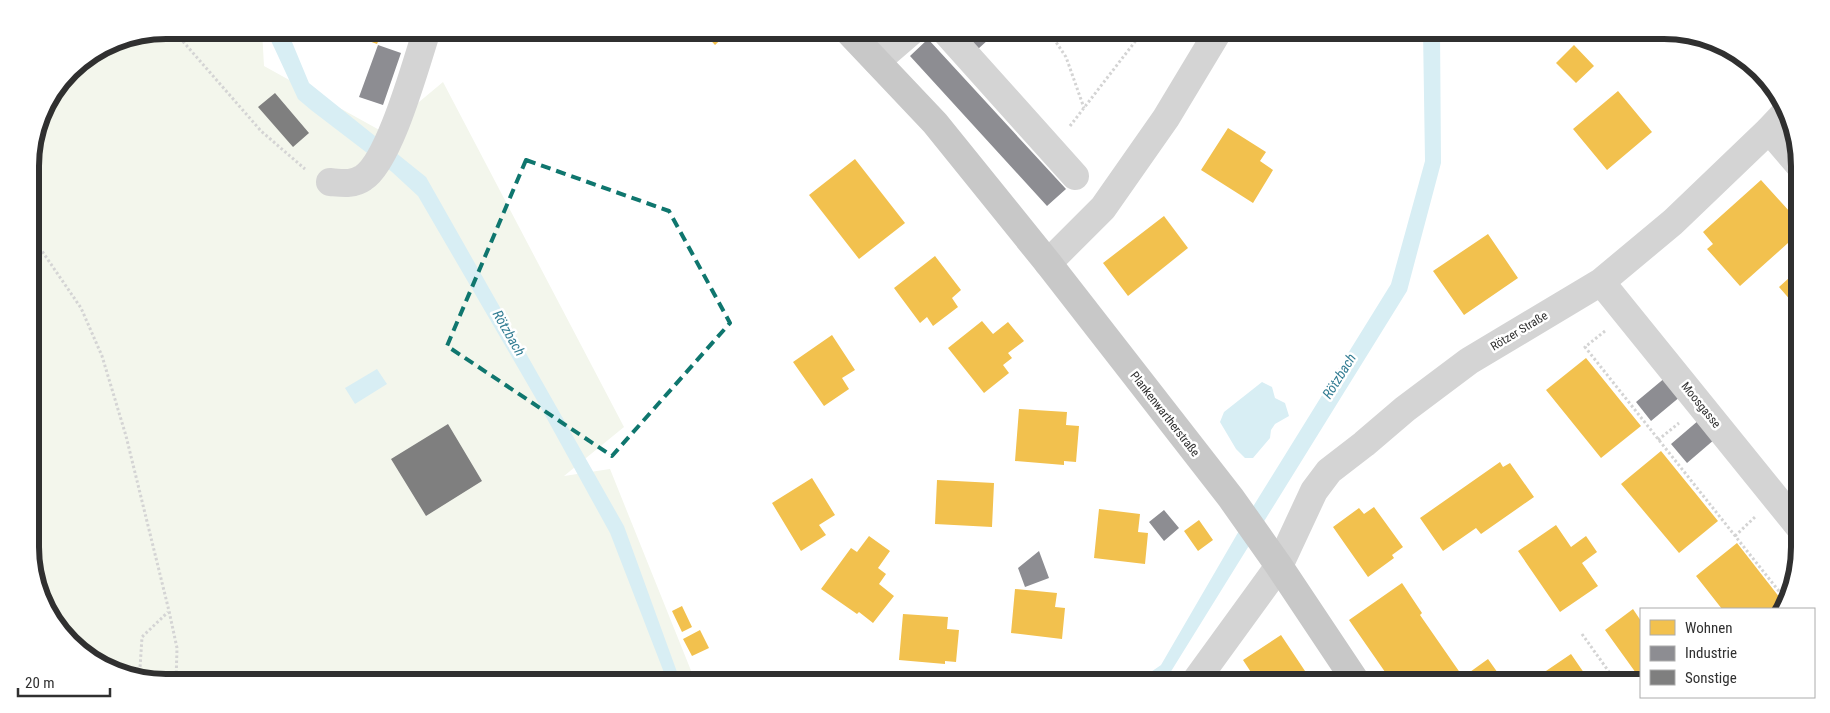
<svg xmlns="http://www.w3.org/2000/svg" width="1830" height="713" viewBox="0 0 1830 713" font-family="'Roboto Condensed',sans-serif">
<rect width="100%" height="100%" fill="#fff"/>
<path fill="#f3f6ec" d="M166,30H262L264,66L383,132L443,82L624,427L564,476L610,469L696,683H166L122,676L64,637L33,573L30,157L44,106L76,64L114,40Z"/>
<path fill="#d8eef4" d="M266,30H287L309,83L426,177L624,526L681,683H668L610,533L535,397L418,196L392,172L311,110L298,99Z
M1423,30H1440L1441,163L1407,291L1170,673L1157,683H1135L1161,665L1254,505L1391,284L1425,161Z
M377,369L387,384L355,404L345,388Z
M1262,382L1272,387L1275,398L1285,403L1289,416L1275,424L1271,430L1270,438L1253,458H1245L1236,449L1220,422L1224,412Z"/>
<path fill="#f2c14e" d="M339,30H383L377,44Z
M701,30H731L715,45Z
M1616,30H1640L1628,42Z
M1574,45L1594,66L1576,83L1556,63Z
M1618,91L1652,132L1607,170L1573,129Z
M1228,128L1266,152L1260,161L1273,170L1253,203L1201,170Z
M855,159L905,223L859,259L809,195Z
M1761,180L1790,212L1799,204V255L1788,243L1740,286L1707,249L1713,244L1703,232Z
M1164,216L1188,248L1128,296L1103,263Z
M1488,234L1518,278L1464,315L1433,271Z
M935,256L961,290L952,298L958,307L933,326L927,317L920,323L894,288Z
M1799,269V310L1779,287Z
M982,321L993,334L1008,322L1024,341L1008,353L1012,358L1003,365L1009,373L984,393L948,348Z
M832,335L855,370L842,378L849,389L824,406L793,362Z
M1586,358L1641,426L1601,458L1546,390Z
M1019,409L1067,412L1066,425L1079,426L1076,462L1064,461V465L1015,461Z
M1661,451L1718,521L1679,553L1621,484Z
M1500,462L1503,467L1510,463L1534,497L1481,534L1476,528L1443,551L1420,518Z
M812,478L835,515L819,525L826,535L801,551L772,503Z
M937,480L994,483L992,527L935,524Z
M1374,507L1403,547L1392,555L1394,558L1368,577L1333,527L1359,508L1364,514Z
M1099,509L1140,514L1138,532L1148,533L1145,564L1094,558Z
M1199,520L1213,540L1198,551L1184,531Z
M1556,525L1571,547L1586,536L1597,552L1582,563L1598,586L1560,612L1518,551Z
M869,536L890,551L878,568L886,574L879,584L894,596L873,623L859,612L857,614L821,589L851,548L857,552Z
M1737,543L1784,603L1780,609H1722L1696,576Z
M1402,583L1422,613L1420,615L1463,677L1488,659L1505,683H1408L1402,675L1392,682L1349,620Z
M1015,589L1057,593L1055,607L1065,608L1062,639L1011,633Z
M682,606L692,627L682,632L672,611Z
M1633,609L1641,621V680L1605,630Z
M903,614L948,617L947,629L959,630L956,662L945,661V664L899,660Z
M700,630L709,648L692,656L683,639Z
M1281,635L1313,683H1258L1243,660Z
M1571,654L1591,683H1550L1543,673Z"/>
<path fill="#8d8d92" d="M961,30H999L978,49Z
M928,39L1066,189L1047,206L910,56Z
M378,45L401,53L383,105L359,97Z
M1666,377L1681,396L1651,421L1636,402Z
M1699,420L1715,439L1687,463L1671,444Z
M1164,510L1179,528L1164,541L1149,522Z
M1039,551L1049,578L1025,587L1018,568Z"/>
<path fill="#7f7f7f" d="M275,93L309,133L293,147L258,107Z
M448,424L482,481L426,516L391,459Z"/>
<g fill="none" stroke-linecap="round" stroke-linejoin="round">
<path stroke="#d4d4d4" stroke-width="3" stroke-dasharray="2.5 2.5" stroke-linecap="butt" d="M173,30L261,131L305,169
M1048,30L1066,57L1084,108
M994,41L1003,30
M1070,126L1144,30
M31,235L81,308L102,356L126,436L169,611L177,648L176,683
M1605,331L1585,347L1786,600
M1658,440L1679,423
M1735,536L1755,517
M1582,634L1617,683
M123,676L140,668L142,637L168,612"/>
<path stroke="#d4d4d4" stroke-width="28" d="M944,30L1075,176
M877,61L913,30
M1769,130L1799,165
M330,182C342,183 353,185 363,178C390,161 416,63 427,30
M1048,263L1103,208L1166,118L1219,30
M1601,282L1800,528
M1194,683L1279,566L1314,491L1329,471L1364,444L1405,409L1469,361L1601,282L1673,222L1769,130L1784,114"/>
<path stroke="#c8c8c8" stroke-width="28" d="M847,30L935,123L1048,263L1231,498L1279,566L1357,683"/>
</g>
<path fill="none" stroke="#0f766e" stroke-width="4" stroke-dasharray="10 6" stroke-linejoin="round" d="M526,160L669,211L730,323L612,456L447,346Z"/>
<g text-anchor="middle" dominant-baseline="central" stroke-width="5" stroke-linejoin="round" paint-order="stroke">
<g font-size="12" fill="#303030" stroke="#fff">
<text transform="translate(1519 331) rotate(-31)">Rötzer Straße</text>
<text transform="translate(1701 405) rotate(51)">Moosgasse</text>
<text transform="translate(1165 414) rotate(52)">Plankenwartherstraße</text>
</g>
<g font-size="14" font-style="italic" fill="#337d93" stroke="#fff">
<text transform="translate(509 333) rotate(60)">Rötzbach</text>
<text transform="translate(1339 376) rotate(-58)">Rötzbach</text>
</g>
</g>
<path d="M0 0H1830V713H0ZM166 39H1664A127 127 0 0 1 1791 166V547A127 127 0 0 1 1664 674H166A127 127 0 0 1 39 547V166A127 127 0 0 1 166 39Z" fill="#fff" fill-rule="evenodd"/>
<path fill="none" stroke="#303030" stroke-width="6" d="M166 39H1664A127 127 0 0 1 1791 166V547A127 127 0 0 1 1664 674H166A127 127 0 0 1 39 547V166A127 127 0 0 1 166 39Z"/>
<rect x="1640" y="608" width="175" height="90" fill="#ffffff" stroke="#acacac"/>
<rect x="1650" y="620" width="25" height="15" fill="#f2c14e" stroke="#acacac"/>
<text x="1685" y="633" font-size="15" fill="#303030">Wohnen</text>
<rect x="1650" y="646" width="25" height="15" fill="#8d8d92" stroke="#acacac"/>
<text x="1685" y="658" font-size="15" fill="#303030">Industrie</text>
<rect x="1650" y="670" width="25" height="15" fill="#7f7f7f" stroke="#acacac"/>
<text x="1685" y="683" font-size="15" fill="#303030">Sonstige</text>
<path d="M18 688v8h92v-8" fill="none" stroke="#303030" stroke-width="2.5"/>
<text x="25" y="688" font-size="15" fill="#303030" stroke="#ffffff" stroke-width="4" paint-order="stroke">20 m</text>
</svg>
